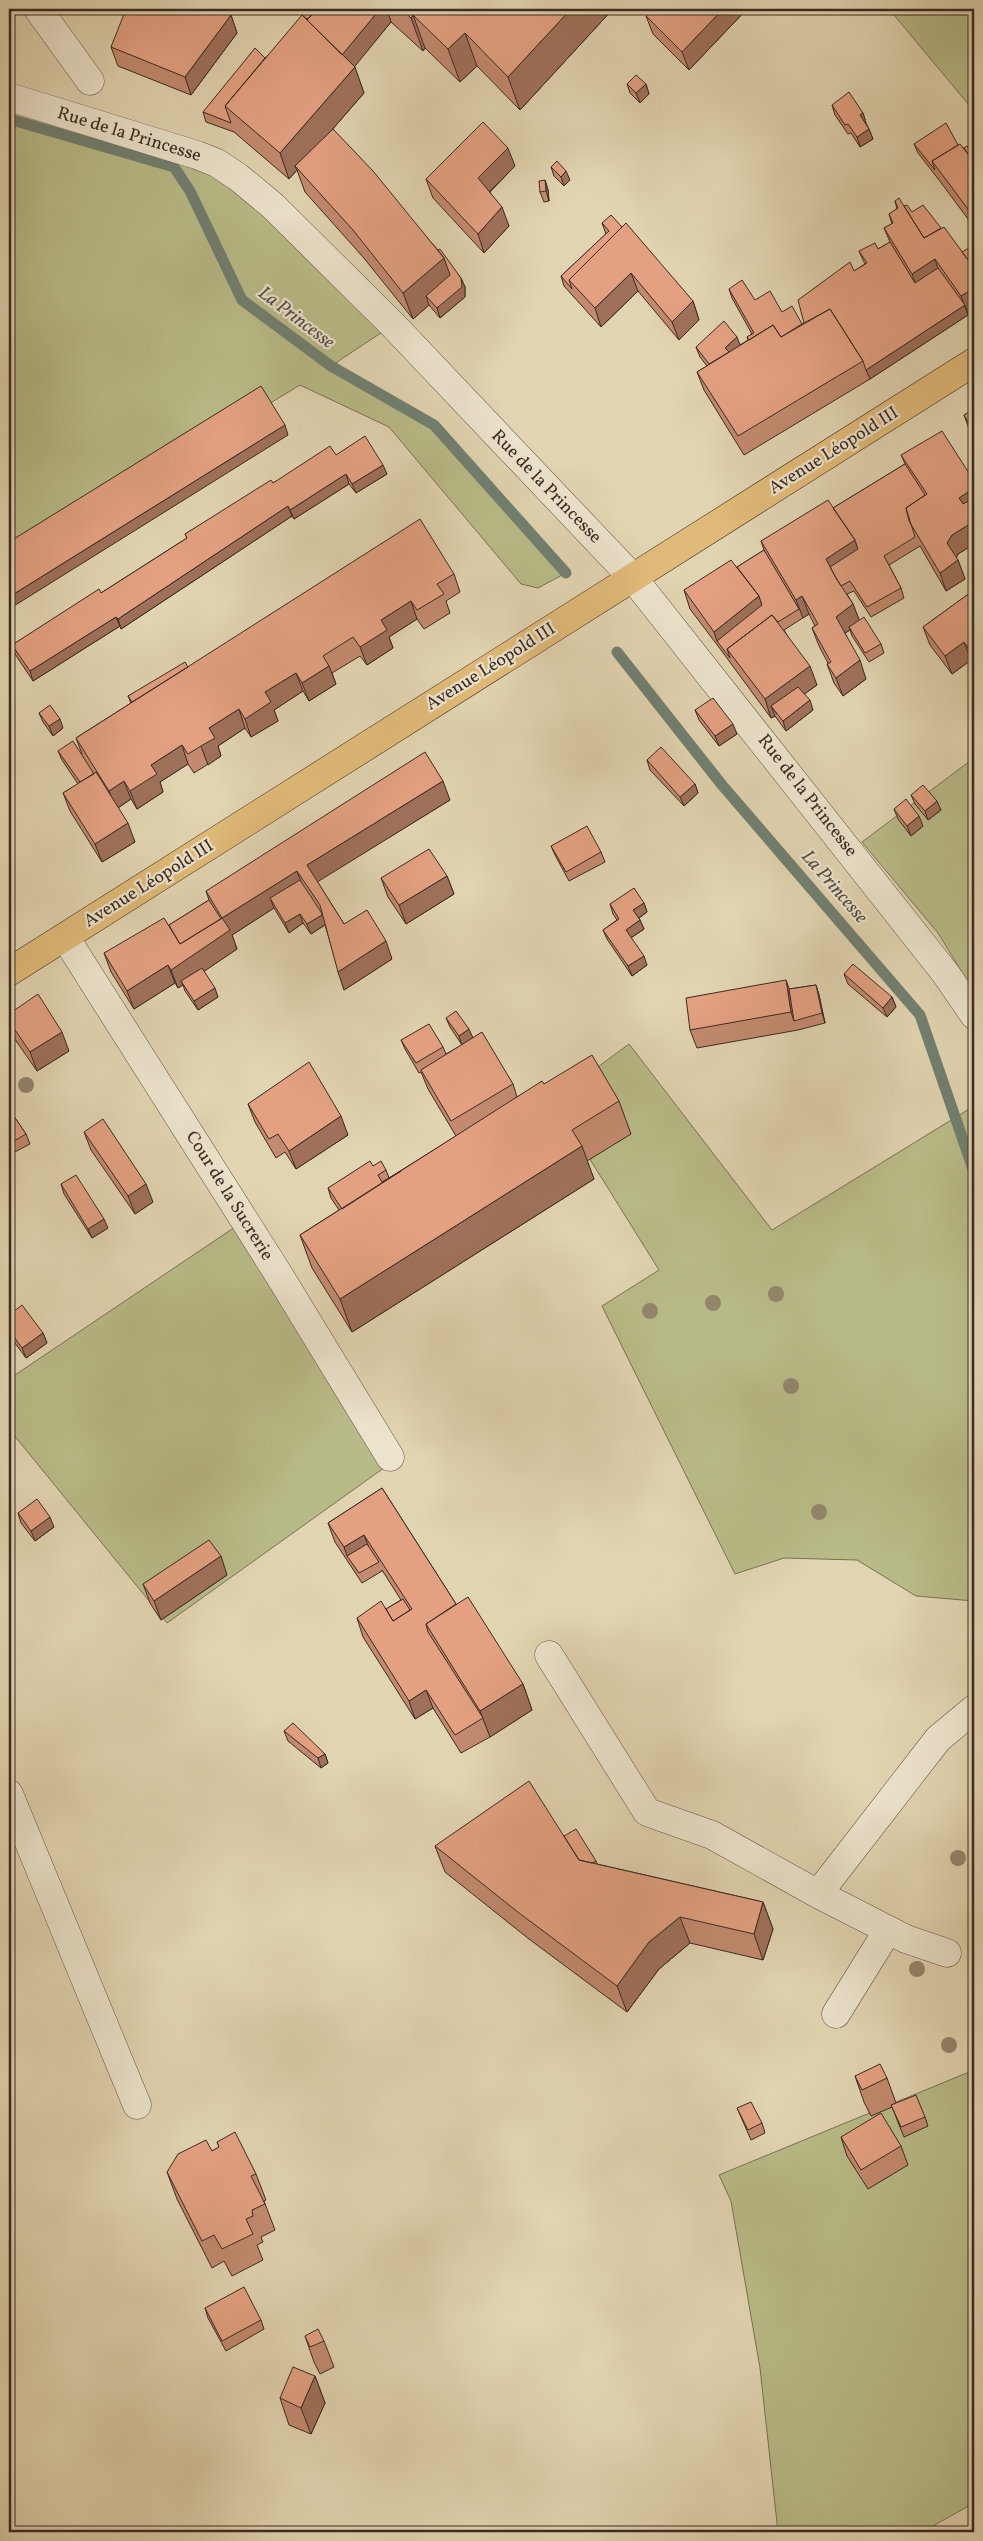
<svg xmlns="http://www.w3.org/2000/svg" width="983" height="2541" viewBox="0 0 983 2541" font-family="Vollkorn,serif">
<rect width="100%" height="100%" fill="#e1d4b0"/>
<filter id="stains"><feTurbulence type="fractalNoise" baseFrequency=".004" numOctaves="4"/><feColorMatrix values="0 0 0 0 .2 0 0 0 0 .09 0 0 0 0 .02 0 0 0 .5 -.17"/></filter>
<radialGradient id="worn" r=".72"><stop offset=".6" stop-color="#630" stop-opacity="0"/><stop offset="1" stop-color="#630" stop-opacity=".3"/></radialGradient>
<path fill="#b8bb88" stroke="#797256" d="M889,9H974V111Z
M9,97L197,155L393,325L331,366L434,425L566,573L538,588L521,584L389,427L300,385L9,562Z
M974,758V992L938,933L862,842Z
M629,1044L772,1230L974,1106V1601L916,1596L857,1560L784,1558L735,1574L602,1306L659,1270L553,1100Z
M238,1225L388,1465L167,1623L9,1429V1379Z
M974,2070V2503L922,2532H778L760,2368L731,2201L719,2175Z"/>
<path fill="#95b9a5" stroke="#718071" d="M974,1881V1929C969,1912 967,1898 974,1881Z"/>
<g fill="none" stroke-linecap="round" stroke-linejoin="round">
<path stroke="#718071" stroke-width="11" d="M9,119L174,167L190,191L242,300L331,366L434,425L566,573
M617,652L722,785L920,1015L974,1172"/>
<g stroke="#645446" stroke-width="29">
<path id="minor" d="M38,9L90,81
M9,97L197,155L217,163L238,177L273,206L393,325L633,578L946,974L974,1015
M65,937L279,1275L390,1457
M549,1655L647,1812L712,1835L818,1894L906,1939L947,1953
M9,1794L137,2105
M818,1894L938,1739L974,1709
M836,2014L888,1930"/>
</g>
<g stroke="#3a2a23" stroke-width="29">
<path id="major" d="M9,972L974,362"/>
</g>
<use href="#minor" stroke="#ece3cc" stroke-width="28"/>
<use href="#major" stroke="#e0ba78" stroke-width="28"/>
</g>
<g fill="#93866d">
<circle cx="26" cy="1085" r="8"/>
<circle cx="776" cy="1294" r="8"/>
<circle cx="713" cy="1303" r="8"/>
<circle cx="650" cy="1311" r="8"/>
<circle cx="791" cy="1386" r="8"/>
<circle cx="819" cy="1512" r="8"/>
<circle cx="958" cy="1858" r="8"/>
<circle cx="917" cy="1969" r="8"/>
<circle cx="949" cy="2045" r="8"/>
</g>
<path fill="#c38a6f" stroke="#3a2a23" d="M317,9H613L520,110L477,66L460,82L425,48L423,51L391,22L354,66L364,93L331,131L438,250L461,278L465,287V297L440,318L429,305L413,319L363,257L305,192L297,170L289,179L234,132L206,122L203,112L265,58L312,14Z
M653,9H747L689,70L653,34L646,16Z
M231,15L237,33L191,95L118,66L111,47Z
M627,84H646L649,94L640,103L630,93Z
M832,105L863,113L866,123L869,129L873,139L860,147L851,133L848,134L835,115Z
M914,144L958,145L974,154V227L939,180L918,153Z
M515,166L490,192L509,226L484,253L433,198L426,179Z
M551,167L570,180L564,186L554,176Z
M545,180L548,190L549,201L544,202L540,192Z
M895,201L974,311L870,379L744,455L704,390L697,372L707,366L700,357L696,347L740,345L748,340L747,337L752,334L732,298L729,289L782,312L802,324L804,323L854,271L865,264L863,260L859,251L878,249L890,242L884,228L892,224L889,214L897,209Z
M602,223L693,301L699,320L679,340L638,291L601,327L564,286L561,276L606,234Z
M974,409V440L971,434L964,415Z
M336,455L387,474L356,493L349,484L294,519L292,516L121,629L120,626L33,681L15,654L12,645L101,593L187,538L185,534L273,483Z
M901,455L967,470L974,479V544L958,554L956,558L958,560L965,579L946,591L920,546L889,565L901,588L904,598L871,617L854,591L847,594L853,604L859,620L881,644L884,653L869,662L852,636L850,630L845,633L866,679L843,696L834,683L827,664L828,663L819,646L812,628L815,626L809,614L784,630L817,685L804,694L813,710L786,731L775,716L771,718L721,650L690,609L684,590L737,567L764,550L761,541L833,508L905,464Z
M454,574L460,592L446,601L450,613L424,629L417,619L389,637L393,648L367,665L360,656L332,673L336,684L309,701L303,691L274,710L278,721L251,737L245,728L218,746L221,756L194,773L188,764L160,782L163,792L137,809L131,799L118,808L135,842L102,862L70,811L63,793L78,784L62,760L58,751L82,754L76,738L131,703L128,696L188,667Z
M974,590V665L971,660L952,674L930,645L923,627Z
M695,710L737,734L719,746L699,720Z
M39,713L63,728L53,736L43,722Z
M647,760L695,784L698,793L684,806L650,770Z
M911,795L941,810L928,820L915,804Z
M450,800L317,881L344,924L392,959L344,990L325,925L311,934L303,923L289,933L274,908L232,935L237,949L204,971L218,997L198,1010L185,991L183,985L178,988L175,983L134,1009L111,972L104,953L169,925L209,900L206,891Z
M894,809L923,826L911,836L898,819Z
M551,846L601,852L605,862L569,881L555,855Z
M447,876L454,894L406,924L388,897L381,878Z
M644,903L647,912L639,918L644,929L631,938L647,965L632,976L607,939L603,930L617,920L613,914L610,904Z
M844,974L892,997L896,1007L887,1017L848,984Z
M816,985L819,995L825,1023L798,1030L697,1048L690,1030L789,989Z
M9,1014L69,1051L37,1071L12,1035L9,1026Z
M446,1018L472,1038L513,1084L517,1097L544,1084L619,1101L631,1134L587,1161L594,1179L352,1332L312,1268L300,1235L339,1210L331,1198L328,1188L373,1166L386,1170L389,1178L456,1136L428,1089L421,1072L419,1073L405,1049L401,1040L443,1047L446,1054L462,1045L450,1027Z
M248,1104L348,1135L296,1169L285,1152L276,1158L255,1122Z
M9,1109L26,1134L30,1144L9,1155Z
M84,1132L153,1202L135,1214L91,1150Z
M61,1184L108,1228L92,1238L64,1194Z
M9,1315L43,1333L47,1343L26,1358L9,1335Z
M382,1488L456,1604L523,1684L532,1710L490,1737L461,1753L433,1708L415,1719L363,1637L357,1618L386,1609L401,1600L382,1570V1571L362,1583L335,1542L328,1523Z
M18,1513L54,1527L35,1541L21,1523Z
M227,1575L161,1620L150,1603L143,1584Z
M284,1731L325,1754L328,1763L321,1768L288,1741Z
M564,1836L596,1861L597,1864L763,1902L773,1929L763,1960L690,1943L659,1969L627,2012L529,1939L445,1872L435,1846Z
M855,2076L887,2078L896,2103L925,2117L928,2126L904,2137L892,2107L871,2116L864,2102Z
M737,2108L762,2123L765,2133L751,2140Z
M841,2137L901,2146L908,2165L868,2189L847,2156Z
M217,2142L256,2174L266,2200L264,2201L275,2230L261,2237L263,2242L257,2245L263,2260L232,2276L224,2261L212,2268L177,2199L167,2172L212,2151L219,2147Z
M205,2308L261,2320L264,2329L226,2351L208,2318Z
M305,2336L324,2341L334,2367L320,2374L314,2362Z
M315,2376L325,2403L311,2434L289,2425L280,2398Z"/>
<path fill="#9f715a" stroke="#3a2a23" d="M380,9H387L391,22L347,76L340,57Z
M571,9H613L520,110L508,77Z
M723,9H747L689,70L682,52Z
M231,15L237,33L191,95L185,77Z
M413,15L425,48L423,51L411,18Z
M465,33L477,66L460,82L448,49Z
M355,67L364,93L298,169L295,166L297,170L289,179L280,153Z
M646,84L649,94L640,103L636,93Z
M863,113L866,123L864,124L860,115Z
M869,129L873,139L860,147L857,137Z
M508,148L515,166L485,196L478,178Z
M974,154V166L968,159Z
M566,171L570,180L564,186L561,177Z
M545,180L548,190L549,201L546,191Z
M502,207L509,226L484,253L478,234Z
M444,258L454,284L426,296L429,305L413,319L403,293Z
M935,259L941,278L918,292L912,274Z
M631,273L638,291L601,327L595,308Z
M461,278L465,287V297L440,318L437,308Z
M974,288V311L968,315L961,296Z
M693,301L699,320L679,340L672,322Z
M965,305L968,315L870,379L866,370Z
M737,337L741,347L728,357L725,348Z
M285,425L288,435L9,609V597Z
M383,465L387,474L356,493L352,484Z
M346,474L349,484L294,519L290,510Z
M974,488V511L966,516L959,498Z
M288,506L292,516L121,629L118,619Z
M973,522L974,526V544L958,554L954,562L947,543L952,535Z
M855,540L861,559L829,568L826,559Z
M958,560L965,579L946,591L940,573Z
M759,596L766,615L717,641L714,632Z
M802,596L809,614L803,618L796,600Z
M411,601L417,619L389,637L393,648L367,665L360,647L381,620Z
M853,604L860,622L849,627L850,630L842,635L836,617Z
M116,617L120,626L33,681L30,671Z
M964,642L971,660L952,674L945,656Z
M860,660L866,679L843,696L836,678Z
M329,666L336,684L309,701L302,683Z
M810,666L817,685L777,714L771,706L775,716L771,718L765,699Z
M296,673L303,691L274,710L278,721L251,737L245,719L265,692Z
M810,700L813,710L786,731L783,721Z
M239,709L245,728L218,746L221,756L208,765L201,746L209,728Z
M60,719L63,728L53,736L49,726Z
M733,724L737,734L719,746L715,736Z
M182,745L188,764L160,782L163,792L137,809L130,791L151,765Z
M124,781L131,799L116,809L109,791Z
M443,781L450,800L314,884L307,865Z
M695,784L698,793L684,806L680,797Z
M937,801L941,810L928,820L925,811Z
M919,816L923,826L911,836L907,826Z
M128,823L135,842L102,862L95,844Z
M297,871L304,889L270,898L274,908L232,935L237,949L184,985L181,981L183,985L178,988L171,970L222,918Z
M447,876L454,894L406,924L399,905Z
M644,903L647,912L637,919L633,910Z
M300,914L303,923L289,933L285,923Z
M323,914L326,924L311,934L307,924Z
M640,920L644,929L629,939L626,930Z
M386,941L392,959L344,990L338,972Z
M644,956L647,965L632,976L628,966Z
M168,965L175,983L134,1009L127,991Z
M786,980L793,999L794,1021L791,1012Z
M816,985L819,995L825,1023L822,1013Z
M215,988L218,997L198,1010L194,1001Z
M892,997L896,1007L887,1017L883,1008Z
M469,1029L473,1038L462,1046L459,1036Z
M62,1032L69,1051L37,1071L30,1052Z
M341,1116L348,1135L296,1169L289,1151Z
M582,1146L594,1179L352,1332L340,1299Z
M146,1184L153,1202L135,1214L128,1196Z
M104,1219L108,1228L92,1238L88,1229Z
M43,1333L47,1343L26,1358L22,1348Z
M50,1517L54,1527L35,1541L31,1531Z
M364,1535L371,1553L347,1556L344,1547Z
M221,1556L227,1575L161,1620L154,1601Z
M523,1684L532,1710L490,1737L480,1711Z
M426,1690L433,1708L415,1719L409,1701Z
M325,1754L328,1763L321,1768L318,1758Z
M763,1902L773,1929L763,1960L754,1934Z
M680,1917L690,1943L659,1969L627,2012L617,1986L649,1942Z
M315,2376L325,2403L311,2434L301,2408Z"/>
<path fill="#e3a181" stroke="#3a2a23" d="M126,9H223L231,15L185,77L111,47Z
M311,9L312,15L307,19L302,15V12Z
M317,9H380L342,55L307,20Z
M401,9H571L508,77L465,33L448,49L413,15L411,18Z
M653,9H723L682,52L646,16Z
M302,15L355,67L280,153L225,106Z
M255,48L265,58L225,106L231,123L203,112Z
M636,75L646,84L636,93L627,84Z
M849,92L863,113L860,115L869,129L857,137L848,124L845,125L832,105Z
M483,122L508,148L478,178L502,207L478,234L426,179Z
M946,123L958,145L932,161L935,170L914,144Z
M333,129L373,171L444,258L403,293L353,230L295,166Z
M960,144L974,162V217L932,161Z
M967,146L974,154L970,157L964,148Z
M557,161L566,171L561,177L551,167Z
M545,180L546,191L540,192L539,181Z
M899,198L924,238L944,227L974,268V288L961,296L935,259L912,274L884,228L893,223L889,214L898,208L895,201Z
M907,205L912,212L923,205L941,228L924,238L904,206Z
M611,215L622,227L569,280L572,289L561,276L609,231L602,223Z
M626,223L693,301L672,322L631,273L595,308L569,280Z
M890,242L915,283L938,268L965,305L866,370L863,361L830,309L804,323L798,300L850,262L854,271L867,263L859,251L875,243L878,249Z
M974,245V268L962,252Z
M440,249L461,278L462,287L437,308L426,296L450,275L444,258L438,250Z
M742,280L755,300L770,291L782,312L792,306L802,324L781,337L773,325L749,340L747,337L754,333L729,289Z
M830,309L863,361L738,436L697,372L773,325L781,337Z
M724,321L737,337L725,348L729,352L709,364L696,347Z
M261,386L285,425L9,597V542Z
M974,409V432L964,415Z
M942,431L967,470L974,479V488L959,498L963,504L974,498V524L973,522L952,535L947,543L958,560L940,573L909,521L906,508L927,494L901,455Z
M365,436L383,465L352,484L346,474L290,510L288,506L118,619L116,617L30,671L12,645L99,589L101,593L187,538L185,534L271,480L273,483L330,446L336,455Z
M905,464L925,495L906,508L915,537L884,556L901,588L867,607L850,581L841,586L836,578L830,567L858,549L855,540L833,508Z
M828,500L855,540L826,559L836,578L853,604L836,617L860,660L836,678L827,664L831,662L812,628L818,624L802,596L796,600L761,541Z
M420,519L454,574L437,584L444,594L417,610L411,601L381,620L387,630L360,647L353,637L323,656L329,666L302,683L296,673L265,692L271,702L245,719L239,709L209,728L215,738L201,746L188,754L182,745L151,765L157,774L130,791L124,781L109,791L76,738Z
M764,550L799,609L778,622L772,615L727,649L730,658L717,641L762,605L759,596L737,567Z
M731,560L759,596L714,632L684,590Z
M974,590V656L964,642L945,656L923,627Z
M772,615L810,666L765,699L727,649Z
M864,617L881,644L865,653L849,627Z
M185,662L188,667L132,702L128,696Z
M798,687L810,700L783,721L771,706Z
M713,698L733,724L715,736L695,710Z
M50,705L60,719L49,726L39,713Z
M73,741L94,774L80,782L58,751Z
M661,747L695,784L680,797L647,760Z
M425,752L443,781L307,865L344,924L367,910L386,941L338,972L320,905L297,871L222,918L230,930L171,970L168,965L127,991L104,953L164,918L180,944L222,918L206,891Z
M96,772L128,823L95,844L63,793Z
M923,785L937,801L925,811L911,795Z
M906,799L919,816L907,826L894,809Z
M587,826L601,852L566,872L551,846Z
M429,849L447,876L399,905L381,878Z
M300,880L321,912L322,915L307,924L300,914L285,923L270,898Z
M634,888L644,903L633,910L640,920L626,930L644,956L628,966L603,930L619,919L610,904Z
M209,900L221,919L180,944L169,925Z
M853,964L892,997L883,1008L844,974Z
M202,968L215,988L194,1001L181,981Z
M786,980L791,1012L690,1030L686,998Z
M816,985L822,1013L794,1021L789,989Z
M38,994L62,1032L30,1052L9,1021V1014Z
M456,1011L469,1029L459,1036L446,1018Z
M429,1024L443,1047L416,1063L401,1040Z
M482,1032L513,1084L451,1121L421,1070Z
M592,1055L619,1101L572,1130L582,1146L340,1299L300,1235L542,1081L544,1084Z
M309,1062L341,1116L289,1151L278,1134L269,1139L248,1104Z
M9,1109L26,1134L9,1144Z
M103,1119L146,1184L128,1196L84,1132Z
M370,1161L373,1166L381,1161L386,1170L378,1175L382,1182L401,1171L342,1209L328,1188Z
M76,1175L104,1219L88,1229L61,1184Z
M22,1305L43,1333L22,1348L9,1330V1315Z
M382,1488L456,1604L426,1624L428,1632L483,1718L455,1735L426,1690L409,1701L357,1618L381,1601L393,1621L412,1609L364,1535L344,1547L328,1523Z
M37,1499L50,1517L31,1531L18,1513Z
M209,1540L221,1556L154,1601L143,1584Z
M367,1544L379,1562L359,1573L347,1556Z
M468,1597L523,1684L480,1711L426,1624Z
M403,1599L410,1610L393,1621L386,1609Z
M293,1723L325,1754L318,1758L284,1731Z
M529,1781L579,1860L763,1902L754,1934L680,1917L649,1942L617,1986L519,1913L435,1846Z
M576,1829L596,1861L592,1863L579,1860L564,1836Z
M880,2064L887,2078L862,2090L855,2076Z
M916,2095L925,2117L901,2127L891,2105Z
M751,2102L762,2123L748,2130L737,2108Z
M881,2113L901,2146L861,2170L841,2137Z
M235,2132L256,2174L251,2176L265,2204L252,2210L253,2216L246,2219L253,2234L222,2249L214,2235L202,2241L167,2172L178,2154L206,2140L212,2151L219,2147L217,2142Z
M244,2287L261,2320L222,2341L205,2308Z
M318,2329L324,2341L310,2347L305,2336Z
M293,2367L315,2376L301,2408L280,2398Z"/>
<g text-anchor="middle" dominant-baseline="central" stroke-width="4.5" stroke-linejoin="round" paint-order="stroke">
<g font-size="18" fill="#3a2a23" stroke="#ece3cc">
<text transform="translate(129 135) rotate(17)">Rue de la Princesse</text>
<text transform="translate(834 451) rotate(-32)">Avenue Léopold III</text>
<text transform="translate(546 487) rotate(46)">Rue de la Princesse</text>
<text transform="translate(491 667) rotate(-32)">Avenue Léopold III</text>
<text transform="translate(807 796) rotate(52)">Rue de la Princesse</text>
<text transform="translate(149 884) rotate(-32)">Avenue Léopold III</text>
<text transform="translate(229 1196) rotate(58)">Cour de la Sucrerie</text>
</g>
<g font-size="19" font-style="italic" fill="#514e44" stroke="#ece3cc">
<text transform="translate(296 318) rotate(37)">La Princesse</text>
<text transform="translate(834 887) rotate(49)">La Princesse</text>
</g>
</g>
<rect width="983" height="2541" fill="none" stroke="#e1d4b0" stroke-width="30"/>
<rect x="10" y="10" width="963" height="2521" fill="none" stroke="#3a2a23" stroke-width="2.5"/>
<rect x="15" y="15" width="953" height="2511" fill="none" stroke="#3a2a23"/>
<rect width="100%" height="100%" filter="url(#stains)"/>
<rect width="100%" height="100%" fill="url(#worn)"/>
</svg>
